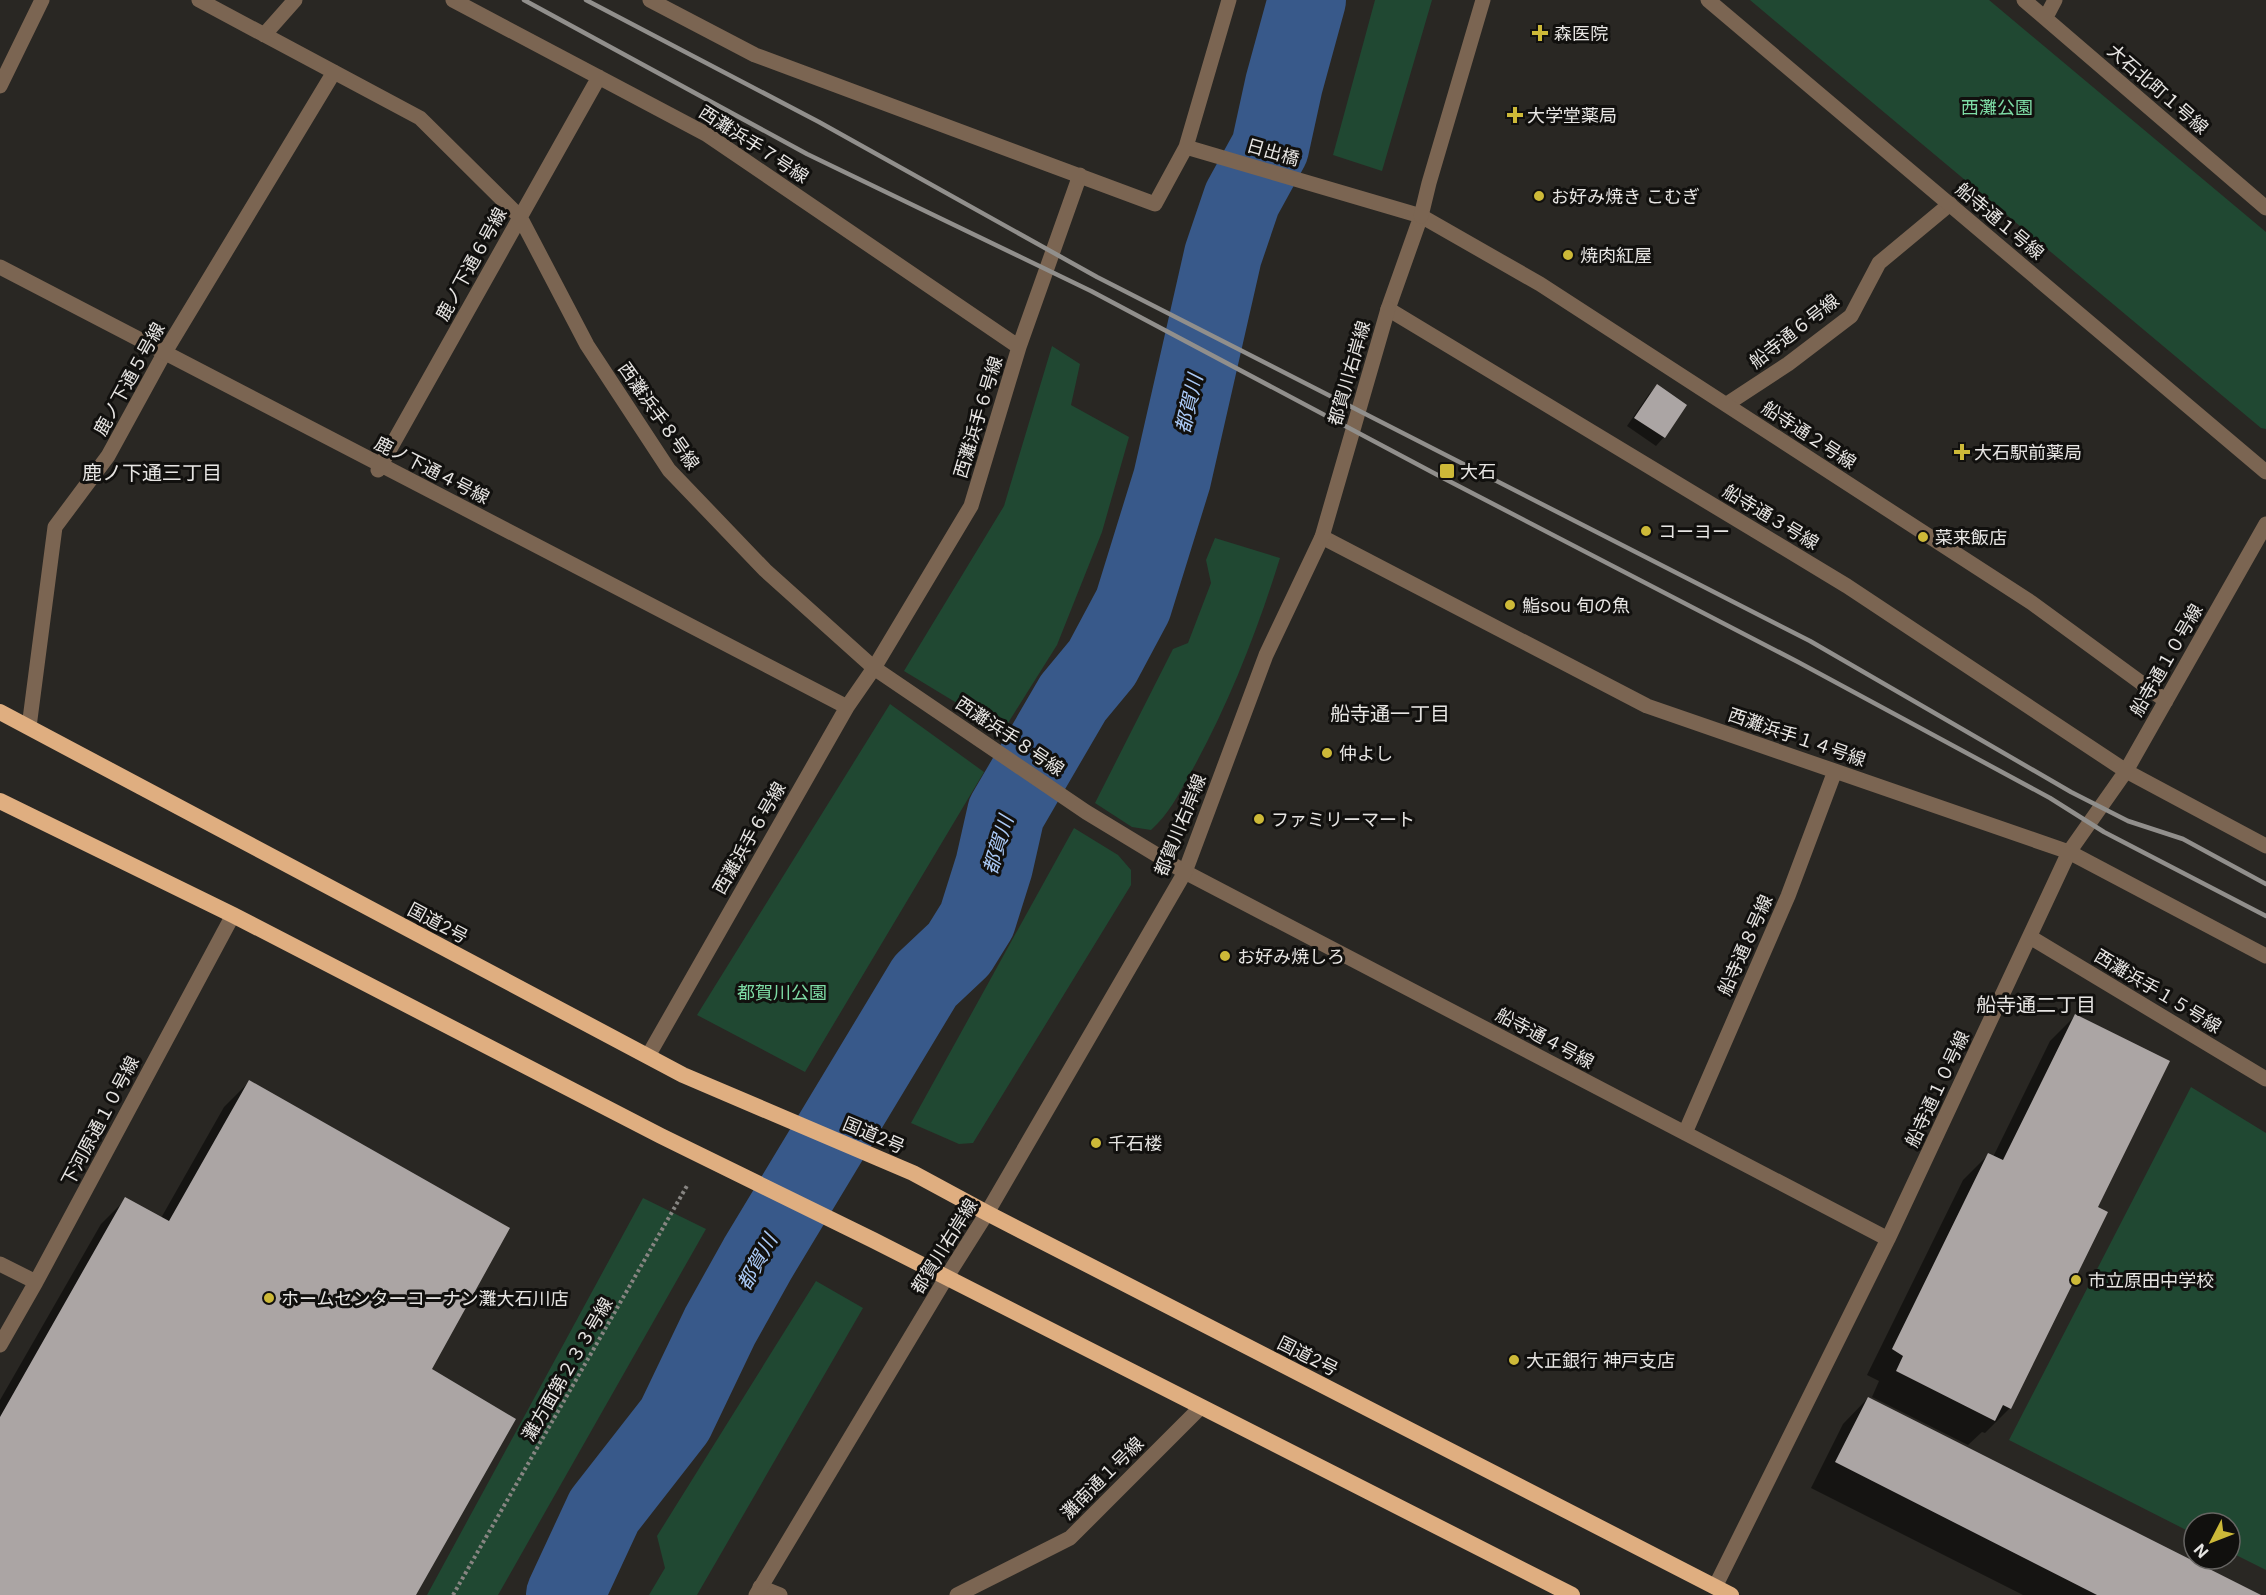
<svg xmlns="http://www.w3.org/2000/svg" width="2266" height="1595" viewBox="0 0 2266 1595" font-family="Inter,'Noto Sans JP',sans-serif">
<rect width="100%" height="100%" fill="#292723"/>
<path fill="#204832" d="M1375,0H1432L1382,171L1333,155Z
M1750,0H1989L2266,232V429L2261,428Z
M1052,346L1080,364L1071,405L1129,437L1102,532L1057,645L1003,731L904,671L1004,506Z
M1215,538L1280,558C1257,632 1228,706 1190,774C1178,795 1169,814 1151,830L1132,827L1095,803L1173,649L1188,643L1211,583L1206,560Z
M890,704L984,772L805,1072L697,1015Z
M1074,828L1118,855L1131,870V885L973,1143L959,1144L911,1123Z
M2191,1087L2266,1133V1570L2230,1552V1523H2194V1534L2009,1440Z
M643,1198L706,1229L498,1595H427Z
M816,1281L863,1308L697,1595H649L665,1568L657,1536Z"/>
<path fill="#0007" d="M1657,386L1685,405L1664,437L1656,446L1627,426L1649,394Z
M2075,1016L2096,1208L2010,1408L1985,1433L1982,1432L1968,1445L1872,1397L1879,1381L1867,1375L1963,1180L1988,1155L1993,1157L2050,1041Z
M249,1082L430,1369L415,1595H0V1400L101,1224L126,1199L161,1218L224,1107Z
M1868,1398L2257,1595H2023L1811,1488L1843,1424Z"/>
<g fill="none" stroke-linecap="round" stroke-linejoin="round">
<path stroke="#38598a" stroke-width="78" d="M565,1595L604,1511L675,1420L720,1326L758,1258L925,981L959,949L977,920L994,866L1006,813L1073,698L1102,663L1133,605L1172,479L1223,255L1242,199L1270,148L1284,84L1307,0"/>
</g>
<path fill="#aba5a4" d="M1657,384L1687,405L1665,438L1634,418Z
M2075,1014L2170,1061L2098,1207L2108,1212L2011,1409L2003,1405L1995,1421L1896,1371L1903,1356L1892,1349L1988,1153L2003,1160Z
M249,1080L510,1228L432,1369L516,1419L416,1595H0V1417L125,1197L169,1221Z
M1868,1397L2261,1595H2097L1835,1462Z"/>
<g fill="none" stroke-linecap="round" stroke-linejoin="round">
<path stroke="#878582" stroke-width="4" stroke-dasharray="3 3" stroke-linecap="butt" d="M453,1595L688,1184"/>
<path stroke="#7b6552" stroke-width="15" d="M1727,404L1788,364L1851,316L1879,263L1950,204
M29,727L55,527L108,456L165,352"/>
<path stroke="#7b6552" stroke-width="15" d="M199,0L420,118L520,217L587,345L669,470L765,570L874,668L1086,812L1185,872L1888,1239
M453,0L706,134L1019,347
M650,0L755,55L1155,204L1186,147L1229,0
M1708,0L2266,472
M2024,0L2266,208
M2046,17L2055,0
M264,35L295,0
M1186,147L1421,216L1540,284L2032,603L2166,701
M1421,216L1388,309L1847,586L2126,771L2266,846
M0,267L847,707
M165,352L334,72
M378,470L599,77
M1322,537L1647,706L2069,852L2266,956
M2030,937L2266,1079
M648,1056L847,707L874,668L971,506L1019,347L1080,175
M1685,1133L1788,896L1835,771
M0,1264L36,1282
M0,1345L36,1282L233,915
M760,1587L780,1595
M1715,1587L1888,1239L2069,852L2126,771L2266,524
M957,1595L1070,1538L1201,1407"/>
<path stroke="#7b6552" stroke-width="15" d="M0,86L42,0
M1421,216L1429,183L1483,0
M756,1595L946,1278L987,1213L1185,872L1266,655L1322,537L1388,309"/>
<path stroke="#dfae80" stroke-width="16" d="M0,712L683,1075L913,1173L987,1213L1731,1595
M0,801L233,915L661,1136L873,1240L1572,1595"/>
<path stroke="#918f8c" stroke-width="4.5" d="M524,0L807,154L1091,291L1445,479L1798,662L2050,798L2104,832L2266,916
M586,0L819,122L1097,277L1810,641L2071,792L2128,821L2183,839L2266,884"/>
</g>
<g fill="#cdb938" stroke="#11100e" stroke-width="2">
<path d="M1537 24h6v6h6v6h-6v6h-6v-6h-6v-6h6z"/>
<path d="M1512 106h6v6h6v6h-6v6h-6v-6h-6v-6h6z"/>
<circle cx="1539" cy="196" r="6"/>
<circle cx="1568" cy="255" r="6"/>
<path d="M1959 443h6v6h6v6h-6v6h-6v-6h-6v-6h6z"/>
<rect x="1439" y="463" width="16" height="16" rx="3"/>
<circle cx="1646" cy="531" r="6"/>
<circle cx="1923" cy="537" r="6"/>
<circle cx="1510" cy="605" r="6"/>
<circle cx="1327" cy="753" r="6"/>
<circle cx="1259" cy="819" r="6"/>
<circle cx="1225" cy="956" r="6"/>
<circle cx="1096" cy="1143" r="6"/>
<circle cx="2076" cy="1280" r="6"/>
<circle cx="269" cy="1298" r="6"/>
<circle cx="1514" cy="1360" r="6"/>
</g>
<g text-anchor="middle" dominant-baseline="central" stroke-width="6" stroke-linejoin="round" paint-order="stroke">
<g font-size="18" fill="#e7e5e3" stroke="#11100e" text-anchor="start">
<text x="1554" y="33">森医院</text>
<text x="1527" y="115">大学堂薬局</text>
<text x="1551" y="196">お好み焼き こむぎ</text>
<text x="1580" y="255">焼肉紅屋</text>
<text x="1974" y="452">大石駅前薬局</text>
<text x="1460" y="471">大石</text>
<text x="1658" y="531">コーヨー</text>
<text x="1935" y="537">菜来飯店</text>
<text x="1522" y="605">鮨sou 旬の魚</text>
<text x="1339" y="753">仲よし</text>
<text x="1271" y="819">ファミリーマート</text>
<text x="1237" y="956">お好み焼しろ</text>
<text x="1108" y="1143">千石楼</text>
<text x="2088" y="1280">市立原田中学校</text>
<text x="281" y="1298">ホームセンターコーナン灘大石川店</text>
<text x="1526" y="1360">大正銀行 神戸支店</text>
</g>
<g font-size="18" fill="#e7e5e3" stroke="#11100e">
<text transform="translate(2158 89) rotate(41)">大石北町１号線</text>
<text transform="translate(754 144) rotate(33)">西灘浜手７号線</text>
<text transform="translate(1273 152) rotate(16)">日出橋</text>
<text transform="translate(2000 221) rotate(40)">船寺通１号線</text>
<text transform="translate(471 264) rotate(-61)">鹿ノ下通６号線</text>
<text transform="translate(1794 331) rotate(-38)">船寺通６号線</text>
<text transform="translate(1349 373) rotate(-74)">都賀川右岸線</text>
<text transform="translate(129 379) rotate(-61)">鹿ノ下通５号線</text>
<text transform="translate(659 416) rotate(55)">西灘浜手８号線</text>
<text transform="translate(978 417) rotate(-73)">西灘浜手６号線</text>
<text transform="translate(1809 435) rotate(33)">船寺通２号線</text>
<text transform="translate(432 470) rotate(27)">鹿ノ下通４号線</text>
<text transform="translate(1771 517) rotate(31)">船寺通３号線</text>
<text transform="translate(2166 660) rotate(-60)">船寺通１０号線</text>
<text transform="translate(1010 736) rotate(34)">西灘浜手８号線</text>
<text transform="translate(1797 737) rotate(19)">西灘浜手１４号線</text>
<text transform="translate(1180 825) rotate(-68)">都賀川右岸線</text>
<text transform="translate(749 838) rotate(-60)">西灘浜手６号線</text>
<text transform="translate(438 923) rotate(28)">国道2号</text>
<text transform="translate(1745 945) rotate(-66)">船寺通８号線</text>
<text transform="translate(2158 991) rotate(31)">西灘浜手１５号線</text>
<text transform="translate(1545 1038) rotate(28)">船寺通４号線</text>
<text transform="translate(1937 1089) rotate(-65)">船寺通１０号線</text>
<text transform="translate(100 1121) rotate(-62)">下河原通１０号線</text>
<text transform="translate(874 1135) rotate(23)">国道2号</text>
<text transform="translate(944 1246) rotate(-58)">都賀川右岸線</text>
<text transform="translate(1308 1356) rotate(27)">国道2号</text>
<text transform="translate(567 1369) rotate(-60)">灘方面第２３３号線</text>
<text transform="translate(1102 1478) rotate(-45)">灘南通１号線</text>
</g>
<g font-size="18" fill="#7edca5" stroke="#11100e">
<text x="1997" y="107">西灘公園</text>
<text x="782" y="992">都賀川公園</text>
</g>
<g font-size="20" font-style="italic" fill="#abcaf7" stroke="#11100e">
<text transform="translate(1189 404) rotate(-77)">都賀川</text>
<text transform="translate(998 845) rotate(-73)">都賀川</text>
<text transform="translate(757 1262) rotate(-61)">都賀川</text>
</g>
<g font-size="20" fill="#e7e5e3" stroke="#11100e">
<text x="152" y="473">鹿ノ下通三丁目</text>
<text x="1390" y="714">船寺通一丁目</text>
<text x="2036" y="1005">船寺通二丁目</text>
</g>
</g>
<g transform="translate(2212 1541) rotate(228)"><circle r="28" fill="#11100e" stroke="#676563" stroke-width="1.5"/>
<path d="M0-4.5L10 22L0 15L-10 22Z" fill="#cdb938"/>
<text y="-9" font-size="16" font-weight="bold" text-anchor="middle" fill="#e7e5e3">N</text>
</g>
</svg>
